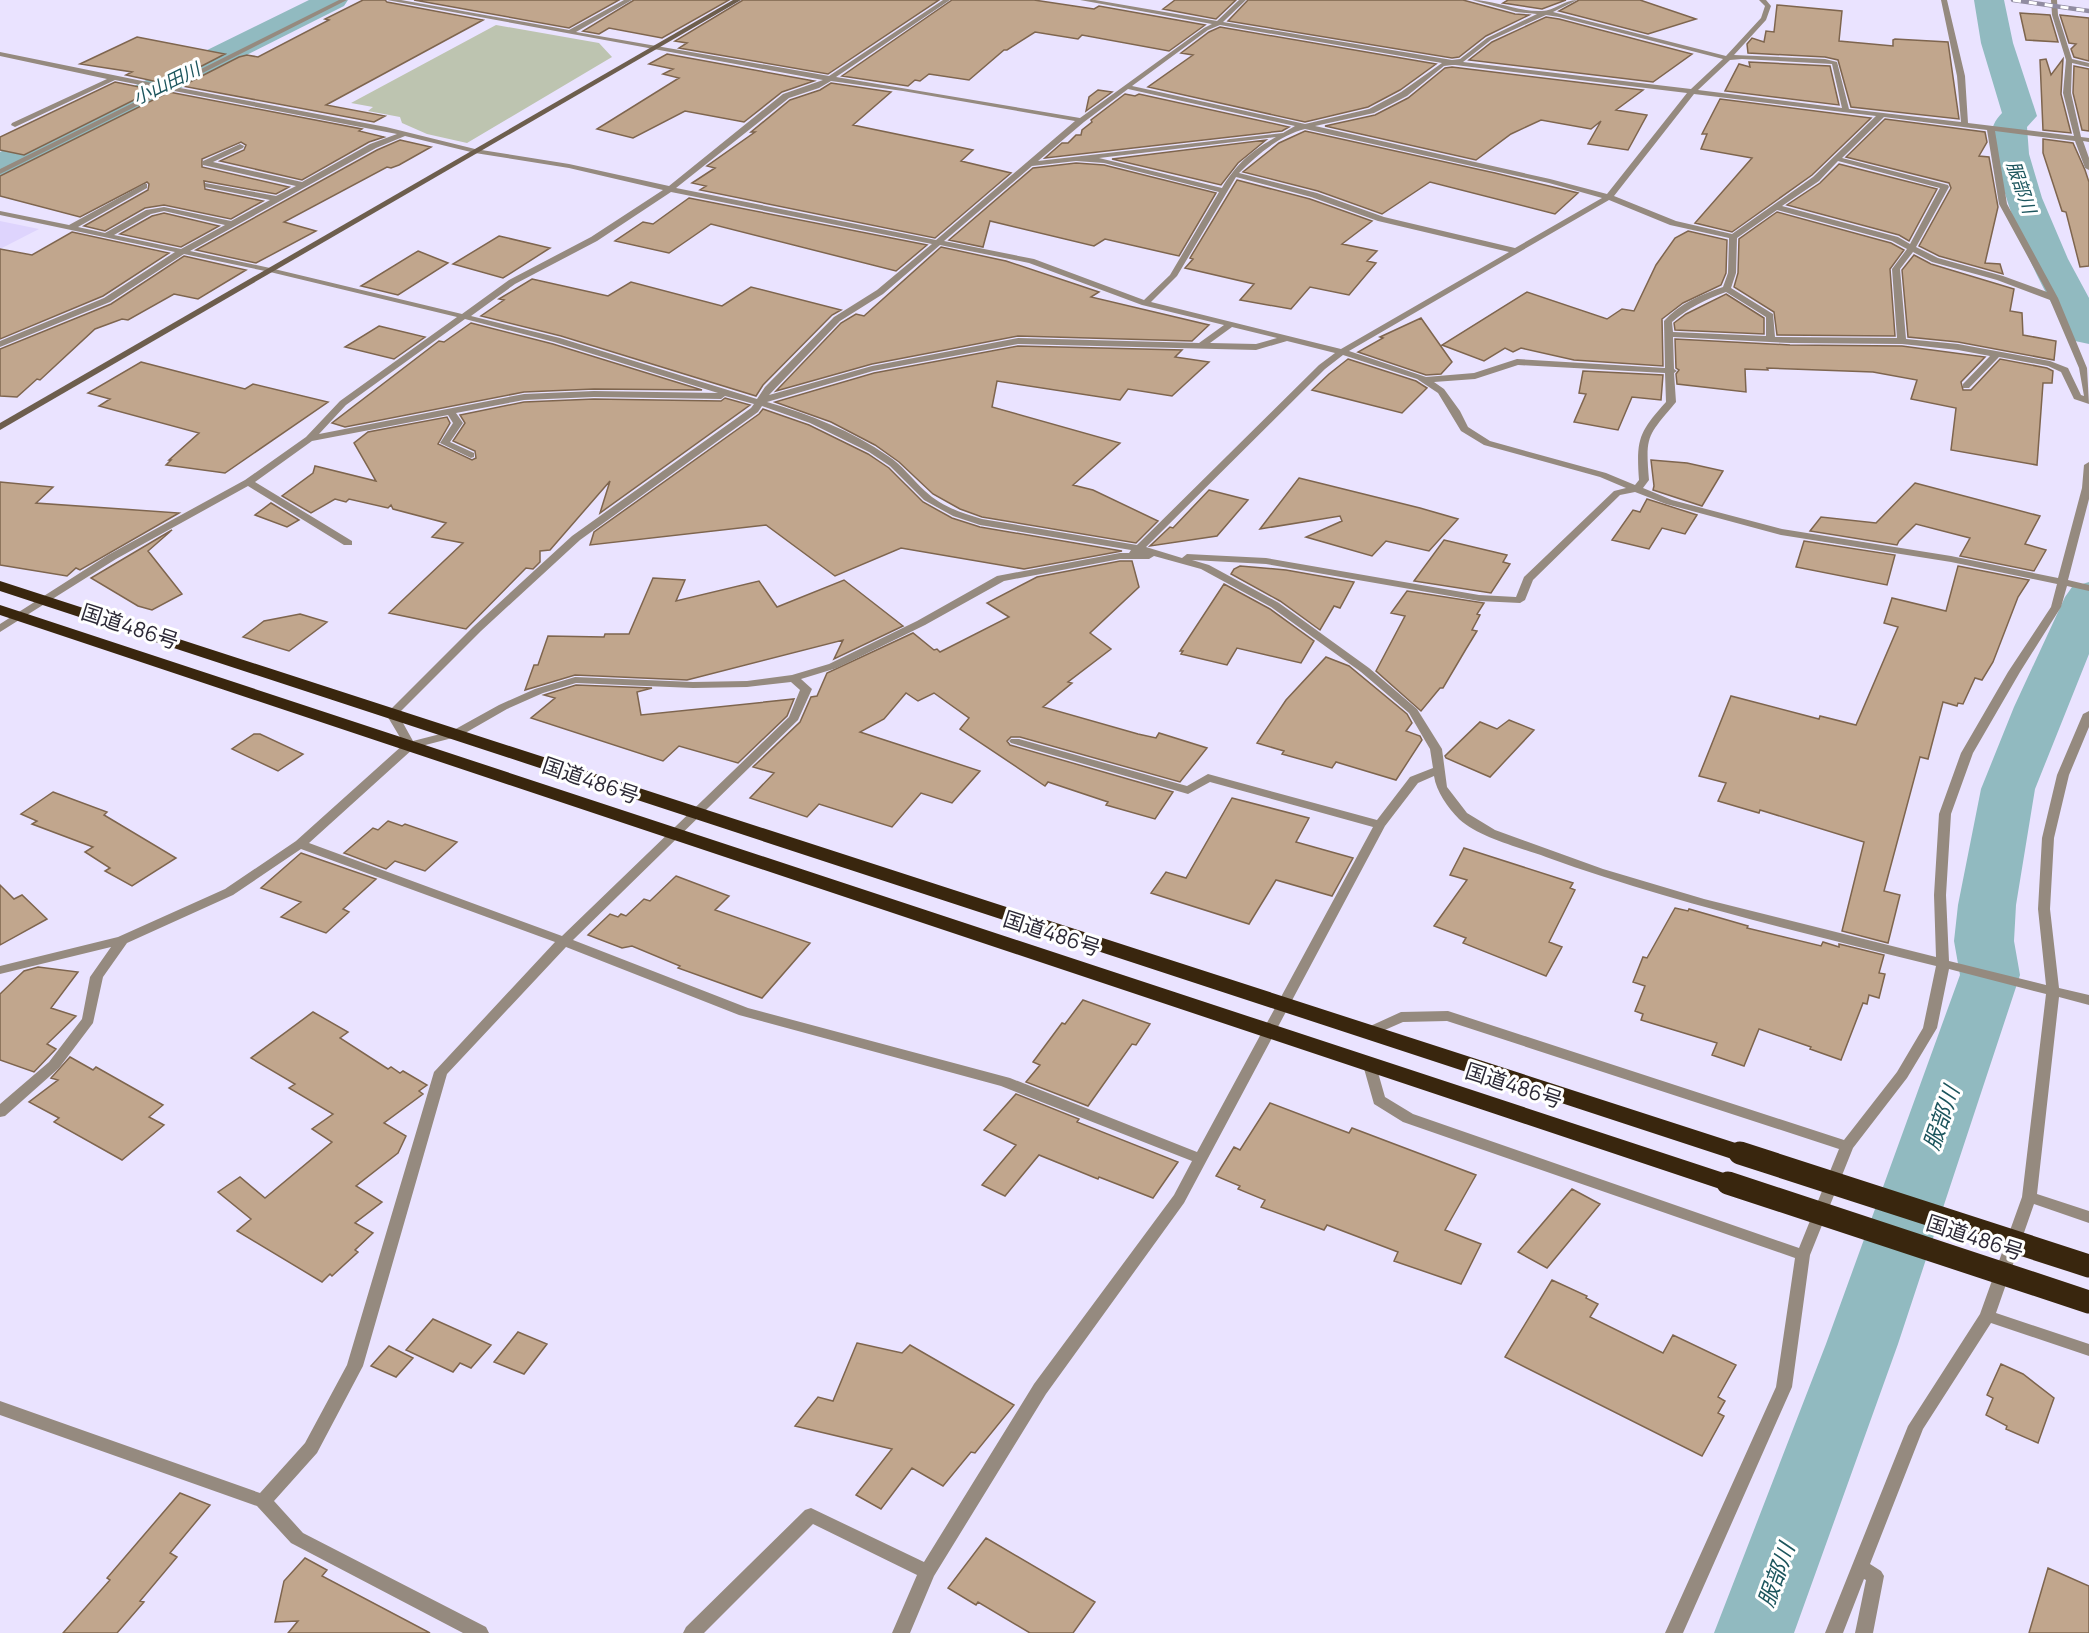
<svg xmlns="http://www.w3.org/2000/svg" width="2089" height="1633" viewBox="0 0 2089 1633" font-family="Manrope,'Noto Sans JP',sans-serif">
<rect width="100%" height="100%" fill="#eae3ff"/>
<path fill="#ded4fd" d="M0,221L39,229L0,249Z"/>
<path fill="#bdc4b0" d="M496,25L599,43L612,57L467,143L427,134L402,123L400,117L368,111L373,107L351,103Z"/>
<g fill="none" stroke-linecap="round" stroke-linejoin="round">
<path fill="#91bac0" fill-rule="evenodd" d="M309,0H348L344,6L12,173L0,177V152Z
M1974,0H2004L2013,43L2037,116L2027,127L2029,154L2042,198L2068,259L2089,298V344L2075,341C2043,294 2019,241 2003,187C1998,171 1992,154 1991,138C1991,128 1995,120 2002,113L1981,43Z
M2089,582V654L2035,789L2016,905L2014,941L2020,975L1898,1344L1794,1633H1714L1826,1344L1960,975L1954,941L1958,905L1981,789L2014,707L2065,597L2072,587Z"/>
</g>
<path fill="#c1a68d" stroke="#7e654e" stroke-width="1.5" d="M363,0H385L387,2L483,20L326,105L385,116L374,122L182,86L239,57L247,55L258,57L329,20L325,19Z
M414,0H619L569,28Z
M634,0H729L662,38L609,28L599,34L583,31Z
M743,0H939L828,74L679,48L687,43L675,41Z
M952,0H1034L1094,9L1099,6L1205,25L1169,51L1082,35L1078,39L1035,32L1007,50H1004L969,80L929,74L920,81L915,80L908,86L842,76Z
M1175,0H1236L1216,19L1163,9Z
M1248,0H1463L1515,14L1529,15L1486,36L1459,57L1452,58L1228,21Z
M1508,0H1566L1542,9L1503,3Z
M1579,0H1640L1696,19L1648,34L1559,11Z
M1777,5L1842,11L1839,41L1893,46V40L1895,39L1948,42L1959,119L1851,107L1838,60L1825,57L1748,53L1747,44L1752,38L1764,42L1766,31L1774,32Z
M2020,13L2050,15L2058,42L2026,40Z
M2060,15L2089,18V61L2074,57L2071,49L2076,44L2069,43Z
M1546,17L1559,19L1692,54L1653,82L1469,60L1492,42Z
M1220,27L1436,64L1400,90L1368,107L1305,122L1148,87L1193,55L1181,53L1209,32Z
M137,37L225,54L167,84L126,75L132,72L80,64Z
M667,54L814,81L782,92L744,122L685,111L633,138L597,129L679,78L663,74L673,69L649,64Z
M2046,59L2051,75L2063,59L2061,94L2071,133L2043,130L2040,60Z
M1749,62L1830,66L1839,105L1725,91L1739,64L1750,67Z
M2074,66L2089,69V131L2082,130L2073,93Z
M1452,67L1643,90L1616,110L1647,115L1628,150L1588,144L1601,121L1591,129L1541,120L1511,134L1476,160L1325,126L1375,115L1408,98L1445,68Z
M115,82L154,90L24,155L0,150V137Z
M831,83L891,92L853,125L973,150L961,161L1011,173L935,238L700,190L706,186L692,183L715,168L707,166L755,132H751L790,100L820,90Z
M1098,90L1112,92L1086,111L1089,97Z
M169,92L362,129L359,131L384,137L369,142L302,180L220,161L244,150L246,145L241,142L202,159V167L289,187L276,194L204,181L205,189L263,201L231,219L164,205L145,208L105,231L84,226L148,190L149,184L147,182L80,217L0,196V176Z
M1125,94L1135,96L1139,94L1289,127L1282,131L1045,158L1062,143H1068L1076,135H1081L1082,130L1092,122L1091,120Z
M1720,99L1871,118L1812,175L1732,232L1695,223L1752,158L1701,149L1707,134H1702Z
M1885,119L1985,132L1987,142L1979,156L1989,157L1998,207L1985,263L2000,264L2003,274L1939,256L1919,246L1951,188L1949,183L1846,157Z
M1305,131L1495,173L1578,193L1555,214L1430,182L1382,214L1318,191L1243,172L1279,143Z
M2043,139L2073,143L2085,170L2089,182V266L2080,267L2066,212L2062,211L2043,153Z
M400,140L431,147L399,165L391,168L387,167L284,222L316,231L256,263L196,250L377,150Z
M1266,140L1238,163L1221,185L1112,159Z
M1076,163L1104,165L1216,193L1179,256L1105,239L1094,246L990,221L983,247L949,240L1033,168Z
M1839,164L1937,189L1909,241L1899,235L1787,205L1820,183Z
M1237,180L1310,199L1372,221L1342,244L1377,251L1367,261L1376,263L1349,295L1310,287L1291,309L1240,300L1254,284L1185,268L1193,259L1190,258Z
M689,198L927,245L896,271L711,224L669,253L615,241L643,222L653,224Z
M1777,212L1891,243L1904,250L1890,269L1895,336L1777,335L1774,312L1734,287L1738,273L1739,239Z
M164,213L219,226L181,247L120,234L152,216Z
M1688,231L1727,240L1726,273L1721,285L1683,303L1662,319L1663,366L1574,360L1521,348L1513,352L1505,348L1484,361L1442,345L1527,292L1607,319L1622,309L1634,311L1656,265L1675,238Z
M72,232L169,253L103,296L0,339V249L32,255Z
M499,236L550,248L503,278L453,264Z
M941,247L1006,261L1099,292L1091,297L1209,325L1192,341L1018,336L872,364L776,391L841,323L856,314L864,316Z
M418,251L448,263L398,295L361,286Z
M1914,255L1931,264L2014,289L2010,311L2022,313L2023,335L2056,341L2054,360L1958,342L1908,337L1902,270Z
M184,256L246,270L198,299L174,294L128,320L122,319L95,329L40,380L37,379L17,397L0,396V349L111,304Z
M532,279L608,296L631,282L722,306L751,287L841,310L832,315L763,385L756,396L561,336L481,316L504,300L499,299Z
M1726,294L1764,318V334L1675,330L1674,323L1686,314Z
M1421,318L1452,362L1441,374L1426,375L1358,352L1383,338L1380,337Z
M471,323L553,344L702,390L594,389L524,392L345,427L332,423L439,341L444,342Z
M379,326L425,337L394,359L345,347Z
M1675,339L1790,345L1902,346L1985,357L1961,382L1963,390H1971L2000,359L2047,368L2053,371L2052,383H2043L2037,465L1951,450L1956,408L1911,399L1917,380L1873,372L1767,368L1768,370L1745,369L1746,392L1677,384L1676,374L1679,370L1676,368Z
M1018,346L1182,350L1175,357L1209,362L1172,396L1128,389L1120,400L997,381L992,407L1120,443L1073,485L1093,490L1158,521L1136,543L982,517L960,509L933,494L899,462L875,445L831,422L775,402L874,373Z
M1348,359L1416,381L1427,388L1402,413L1312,390L1329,374Z
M141,362L245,389L253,384L328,402L225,473L166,465L171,460H169L199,433L99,406L110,399L88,393Z
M1583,371L1663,375L1661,400L1632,397L1618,430L1574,422L1586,394L1579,393Z
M725,398L750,405L600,513L610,481L550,550L540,551V562L533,569L526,568L466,629L389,613L463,543L432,537L446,523L393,509L391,505L388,508L349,499L346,502L335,499L311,513L282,496L313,473L315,466L376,481L354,443L368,432L447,417L450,423L438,444L472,460L476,458L475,451L453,441L465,423L460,415L524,402L594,399L721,401Z
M763,409L809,425L868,454L889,468L923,502L952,518L980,527L1122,551L1024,569L901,548L835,576L766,525L590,545L594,532L759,414Z
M1651,460L1687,463L1723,471L1702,506L1653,490L1654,486Z
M1299,478L1420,508L1458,519L1429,551L1386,541L1372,556L1306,537L1342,521L1340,516L1260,529Z
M0,482L53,487L36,503L179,513L80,570L76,568L67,576L0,565Z
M1915,483L2040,516L2025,544L2046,550L2034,571L1960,556L1970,538L1916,524L1899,541L1897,545L1810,531L1821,517L1876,523Z
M1209,490L1248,500L1217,536L1150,546L1170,527L1173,528Z
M1647,499L1697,515L1685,534L1662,528L1649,549L1612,540L1633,510L1640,512Z
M271,503L299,520L287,527L255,515Z
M172,530L148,551L182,594L152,610L138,606L91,578Z
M1444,540L1507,555L1503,562L1510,564L1491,593L1414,581Z
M1804,541L1895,555L1887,585L1796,567Z
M1120,561H1132L1139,587L1090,633L1111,649L1068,682L1072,683L1043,707L1138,734L1156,738L1159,733L1207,748L1180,782L1020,737H1011L1007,741L1010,745L1173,792L1155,819L1106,805L1108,802L1048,782L1045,786L960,729L969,718L934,693L918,701L906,693L884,719L860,732L980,771L952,803L921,793L892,827L819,804L807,817L750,798L774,773L753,767L800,722L811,697L817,696L827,673L913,633L934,650L937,649L940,652L1009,617L987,603L1037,577Z
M1240,566L1286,570L1354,582L1340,608L1334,606L1320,630L1280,601L1231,574L1234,569Z
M1958,566L2029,580L2018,597L1993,662L1982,680L1975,678L1963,704L1958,703L1957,706L1943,702L1928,759L1920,757L1884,891L1900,895L1888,943L1842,931L1864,842L1760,810L1759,813L1718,801L1726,783L1699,776L1731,696L1819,719L1820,716L1856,725L1898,627L1884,623L1892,598L1946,611Z
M653,578L685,580L676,601L759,581L777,607L844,580L903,626L834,659L843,640L687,680L575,675L525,690L534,665H538L548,636L604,637L605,634H629Z
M1224,584L1270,609L1314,641L1301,663L1237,648L1227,665L1181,654L1183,651H1180Z
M1407,591L1484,603L1477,614L1480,615L1472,630L1477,631L1466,649L1443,688H1440L1421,711L1376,671L1405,616L1391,613Z
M300,614L327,622L289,651L243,637L264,621Z
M1326,657L1349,666L1407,714L1412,723L1406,731L1420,736L1422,740L1396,780L1336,762L1332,768L1282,754L1284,751L1257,743L1286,700Z
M576,685L652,688L637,692L641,715L794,699L787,716L738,763L679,746L663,761L531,718L555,698L544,695Z
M1509,720L1534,730L1490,777L1446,758L1445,756L1480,722L1497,729Z
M254,734H260L303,754L278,771L232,749Z
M53,792L107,812L104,815L176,858L132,886L105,871L110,868L85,852L93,847L32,824L37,821L21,814Z
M1232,798L1309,818L1296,842L1353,858L1332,896L1276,880L1249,924L1151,893L1166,872L1186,878Z
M388,821L402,826L405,824L457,842L425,871L395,861L386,869L344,853L373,828L378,830Z
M1464,848L1573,883L1570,888L1575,890L1549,942L1562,947L1546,976L1463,943L1466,938L1434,926L1467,880L1450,875Z
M301,853L376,879L343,909L349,912L326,933L281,917L301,902L261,888Z
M676,876L729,896L715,910L810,943L762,998L678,968L680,966L632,946L622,948L588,935L610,914L618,917L621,914L626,916L644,899L650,901Z
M0,885L14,899L22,895L47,919L0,945Z
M1675,908L1688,911L1689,909L1748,926L1747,928L1821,946L1823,942L1839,947V944L1884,955L1879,973L1885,974L1879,998L1869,995L1867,1004L1863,1003L1841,1060L1810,1049L1811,1047L1759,1029L1744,1066L1712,1055L1717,1043L1641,1020L1643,1014L1635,1011L1645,986L1633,982L1643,957L1647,958Z
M38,967L78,972L51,1008L76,1016L47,1044L56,1049L34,1072L0,1060V994L24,971Z
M1083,1000L1150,1024L1136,1045L1132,1044L1088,1106L1026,1082L1040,1065L1033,1062L1062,1023L1065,1024Z
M313,1012L348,1032L340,1038L388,1069L391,1067L400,1073L403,1071L427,1085L419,1091L423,1094L384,1123L406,1136L398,1153L356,1186L382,1202L355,1223L373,1233L355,1250L358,1252L332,1276L330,1274L322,1282L237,1231L251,1219L218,1192L240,1177L265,1198L332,1142L312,1129L333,1114L289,1088L295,1084L251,1058Z
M70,1057L93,1070L96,1067L163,1105L149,1117L164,1125L122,1160L54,1122L59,1118L29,1102L58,1080L51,1078Z
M1016,1094L1079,1119L1077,1122L1178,1162L1153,1198L1099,1177L1098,1179L1039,1155L1005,1196L982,1185L1016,1145L984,1130Z
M1270,1103L1349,1133L1352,1128L1476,1175L1445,1230L1481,1244L1461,1284L1394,1261L1398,1252L1327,1225L1324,1230L1261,1207L1265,1200L1238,1189L1240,1186L1216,1176L1234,1147L1240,1150Z
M1572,1189L1600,1204L1547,1268L1518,1252Z
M1552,1280L1587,1296L1586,1298L1598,1304L1590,1317L1663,1353L1673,1335L1736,1365L1718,1397L1725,1401L1718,1413L1724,1416L1702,1456L1505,1357Z
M433,1319L491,1345L471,1368L460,1363L453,1372L406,1350Z
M518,1332L547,1344L524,1374L494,1362Z
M857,1343L902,1353L910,1345L1014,1405L975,1453L971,1452L943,1486L912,1468L881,1509L856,1495L892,1449L795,1426L818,1397L833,1401Z
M389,1346L413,1358L396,1377L371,1366Z
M2001,1364L2023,1374L2054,1398L2038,1443L2006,1429L2007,1426L1986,1415L1993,1398L1987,1395Z
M180,1493L210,1505L170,1553L177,1557L140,1601L144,1602L117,1633H63L110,1580L107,1578Z
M986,1538L1095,1602L1073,1633H1030L978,1602L976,1605L948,1588Z
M305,1558L327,1570L322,1576L430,1633H288L298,1621L275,1622L284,1581Z
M2048,1568L2089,1586V1633H2029Z"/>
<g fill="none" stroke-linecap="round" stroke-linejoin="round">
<path fill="#958a7f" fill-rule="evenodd" d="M339,0H347L175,87L386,127L475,149L569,164L669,186L783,94L823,80L387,0H401L569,30L624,0H632L576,32L829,76L943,0H950L836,77L1080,118L1204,28L1212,24L1080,0H1095L1217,21L1239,0H1246L1223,22L1452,60L1460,59L1487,38L1537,14L1516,12L1472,0C1495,0 1518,12 1542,11C1554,11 1564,0 1577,0L1553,12L1726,56L1761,18L1765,6L1759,0H1766L1771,6L1766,20L1734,55L1825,59L1837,62L1849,109L1961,122L1957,76L1941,0H1947L1965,76L1968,123L2074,136L2063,93L2066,60L2052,15L2051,0H2057L2058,15L2072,59L2089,63V67L2072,63L2071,93L2081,137L2089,138V142L2083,141L2089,158V170L2085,168L2075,141L1995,131L2007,204L2058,298L2087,368L2089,404L2074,399L2061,372L2048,366L1999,357L1969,388H1963V384L1990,356L1958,350L1902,344L1790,343L1673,337L1674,369L1677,371L1674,373L1676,402C1648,436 1645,434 1649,480L1643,488L1672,500L1782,529L1951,556L2058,578L2082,488L2084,465L2089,462V499L2068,580L2089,585V591L2067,586L2061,607L2020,672L1973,753L1951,814L1946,895L1949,961L2046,985L2038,909L2042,838L2057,775L2083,714L2089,711V727L2069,775L2054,838L2050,909L2059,988L2089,995V1005L2059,997L2037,1194L2089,1211V1223L2034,1204L1996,1313L2089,1344V1356L1991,1323L1923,1429L1870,1564L1881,1571L1884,1576L1873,1633H1855L1866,1580L1864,1579L1843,1633H1825L1908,1426L1980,1314L2022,1197L2046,994L1949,969L1937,1028L1907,1078L1853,1148L1810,1255L1792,1387L1683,1633H1665L1776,1387L1795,1258L1403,1122L1374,1104L1363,1065L1365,1062H1375L1385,1097L1413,1114L1799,1248L1839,1149L1447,1021L1403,1022L1371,1036L1366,1034L1364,1031L1366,1028L1401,1012L1448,1011L1844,1140L1897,1072L1923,1028L1936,966C1805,933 1673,903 1546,857C1519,847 1480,838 1459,819C1448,808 1436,791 1434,776L1418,783L1385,826L1184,1203L1046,1394L934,1576L910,1633H892L917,1575L813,1524L704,1633H683L686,1627L805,1510L811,1508L924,1562L1034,1384L1174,1195L1192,1161L1001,1086L739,1015L566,947L447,1074L363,1366L317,1453L274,1501L303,1533L486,1627L489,1633H463L291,1543L257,1506L0,1415V1401L260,1493L305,1443L347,1365L434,1072L555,942L301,849L233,895L127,943L103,977L93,1023L59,1068L5,1116L0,1117V1104L49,1062L82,1019L90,977L111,947L0,974V966L118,937L225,889L296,841L404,744L386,714L473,627L572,536L751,408L754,404L725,396L721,399L594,397L524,400L456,413L463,423L450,442L474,453V457L471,458L440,443L453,423L448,415L312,441L255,482L352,541V545H344L248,486L116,559L0,632V624L108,555L245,480L306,437L340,401L457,317L270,272L184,254L110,302L0,347V341L104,298L175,252L0,215V211L69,225L144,184H147V188L78,227L105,233L146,210L164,207L231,221L270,200L205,187V183L276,196L296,186L203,165V161L240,144L244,146L243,148L213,162L302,182L370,144L397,134L169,90L0,174V169L161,89L115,80L15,127L11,125L12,123L107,79L0,56V52L167,86ZM1546,15L1559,17L1723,59L1691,89L1463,62L1491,40ZM1220,25L1442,63L1401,92L1369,109L1305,124L1132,86L1208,30ZM1742,59L1832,64L1842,108L1698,90L1730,60ZM1452,65H1455L1687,93L1607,194L1550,179L1315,126L1374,113L1407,96L1444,66ZM831,81L903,91L1075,121L936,240L676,188L789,98L819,88ZM1128,89L1295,126L1283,133L1038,161L1084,122ZM1694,94L1876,116L1813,177L1732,234L1676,221L1614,196ZM1884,117L1987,130L1999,204L2047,292L2003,276L1938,258L1916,247L1949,187L1948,185L1842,158ZM1305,129L1549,183L1602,198L1515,248L1384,217L1317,193L1239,173C1257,155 1280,135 1305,129ZM405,136L475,153L569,168L663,190L591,237L509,280L462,314L270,268L190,251L376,148ZM1276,137C1252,151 1237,163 1222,188L1099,158ZM1076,161L1104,163L1219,192L1170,275L1144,300L1034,259L944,241L1032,166ZM1838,161L1940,188L1910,244L1898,237L1782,206L1819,181ZM1236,177L1311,197L1378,221L1509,252L1341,349L1151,302L1177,276ZM671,192L932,244L877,290L834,317L765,387L757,399L560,338L471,316L515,284L597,241ZM1609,200L1670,225L1729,238L1728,273L1723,287C1702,294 1679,304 1664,321L1665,368L1517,359L1474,373L1426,377L1349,351ZM1777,210L1892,241L1907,249L1892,269L1897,338L1775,337L1773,314L1731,288L1736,273L1737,238ZM164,211L225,225L181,249L114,235L151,214ZM940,245L1029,263L1142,305L1224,325L1199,343L1018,338L872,366L769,395L840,321L883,294ZM1913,252L1932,262L1997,280L2050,300L2079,368L2084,396L2081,395L2068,368L2050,361L1958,344L1906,339L1900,269ZM1726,292L1766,317V336L1673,332L1672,322C1688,308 1706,299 1726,292ZM465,319L554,342L718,393L594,391L524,394L319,434L346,405ZM1232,327L1277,338L1256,344L1210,343ZM1287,341L1335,353L1319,365L1137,545L982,519C961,513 941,506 925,491C912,479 902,465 888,456C852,431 809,414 767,402L873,371L1018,344L1256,350ZM1343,355L1417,379L1438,393L1461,431L1484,445L1600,477L1626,488L1614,491L1524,577L1516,597L1479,595L1266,558L1187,554L1182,558L1146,547L1325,369ZM1518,365L1665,373L1666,402C1639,432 1636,439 1639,480L1635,485L1606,473L1490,441L1468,427L1460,411L1444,389L1434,382L1475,379ZM762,406L810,423L869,452L890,466L924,500L953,516L980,525L1131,550L1129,553H1120L997,576L917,621L829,664L792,675L747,681L693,682L575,677L535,689L499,705L452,731L413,741L398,714L481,631L580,540L758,412ZM1635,492L1666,504L1781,535L1951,562L2057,584L2051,607L2008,672L1961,753L1939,814L1934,895L1936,957L1704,899L1603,869L1495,830L1467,813L1447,787L1442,749L1417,709L1369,668L1279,603L1209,565L1192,560L1266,564L1479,601L1520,603L1525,600L1533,580L1620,495ZM1154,556L1201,569L1271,607L1361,672L1409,713L1430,749L1433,768L1410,777L1377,820L1208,774L1187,786L1019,739H1011L1009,741L1011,743L1188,794L1210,782L1373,827L1197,1152L1010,1078L748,1008L573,940L798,720L812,689L801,679L837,668L925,625L1004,581L1120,559H1149ZM791,682L800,690L789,717L562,936L309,843L414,748L460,736L507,709L543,693L576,683L693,688L747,687Z"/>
<path fill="#6d5e4d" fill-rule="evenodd" d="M733,0H741L0,430V423Z"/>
<path fill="#39260e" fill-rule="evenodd" d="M0,581L1748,1147L1751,1153L1748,1159L1740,1161L1732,1159L0,591Z
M0,605L1736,1177L1739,1183L1736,1189L1728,1191L1720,1189L0,615Z"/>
<g stroke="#918ca1" stroke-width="4.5">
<path id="rail" d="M2013,0L2089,11"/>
</g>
<use href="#rail" stroke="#fff" stroke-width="3" stroke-dasharray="8" stroke-linecap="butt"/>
<path stroke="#39260e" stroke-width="23" d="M1740,1153L2089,1266
M1728,1183L2089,1302"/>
</g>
<g text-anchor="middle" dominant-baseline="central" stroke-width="6" stroke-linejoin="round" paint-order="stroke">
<g font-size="18" font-style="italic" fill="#1c555d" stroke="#fff">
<text transform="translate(166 83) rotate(-26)">小山田川</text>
<text transform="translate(2022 187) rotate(71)">服部川</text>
</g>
<g font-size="21" fill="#2d2a37" stroke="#fff">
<text transform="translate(130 626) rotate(18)">国道486号</text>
<text transform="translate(591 780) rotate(19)">国道486号</text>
<text transform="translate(1052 933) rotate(18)">国道486号</text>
<text transform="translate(1514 1085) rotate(18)">国道486号</text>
<text transform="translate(1975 1237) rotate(18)">国道486号</text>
</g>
<g font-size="22" font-style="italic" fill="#1c555d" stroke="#fff">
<text transform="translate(1941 1118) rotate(-71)">服部川</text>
<text transform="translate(1776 1575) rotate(-70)">服部川</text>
</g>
</g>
</svg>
